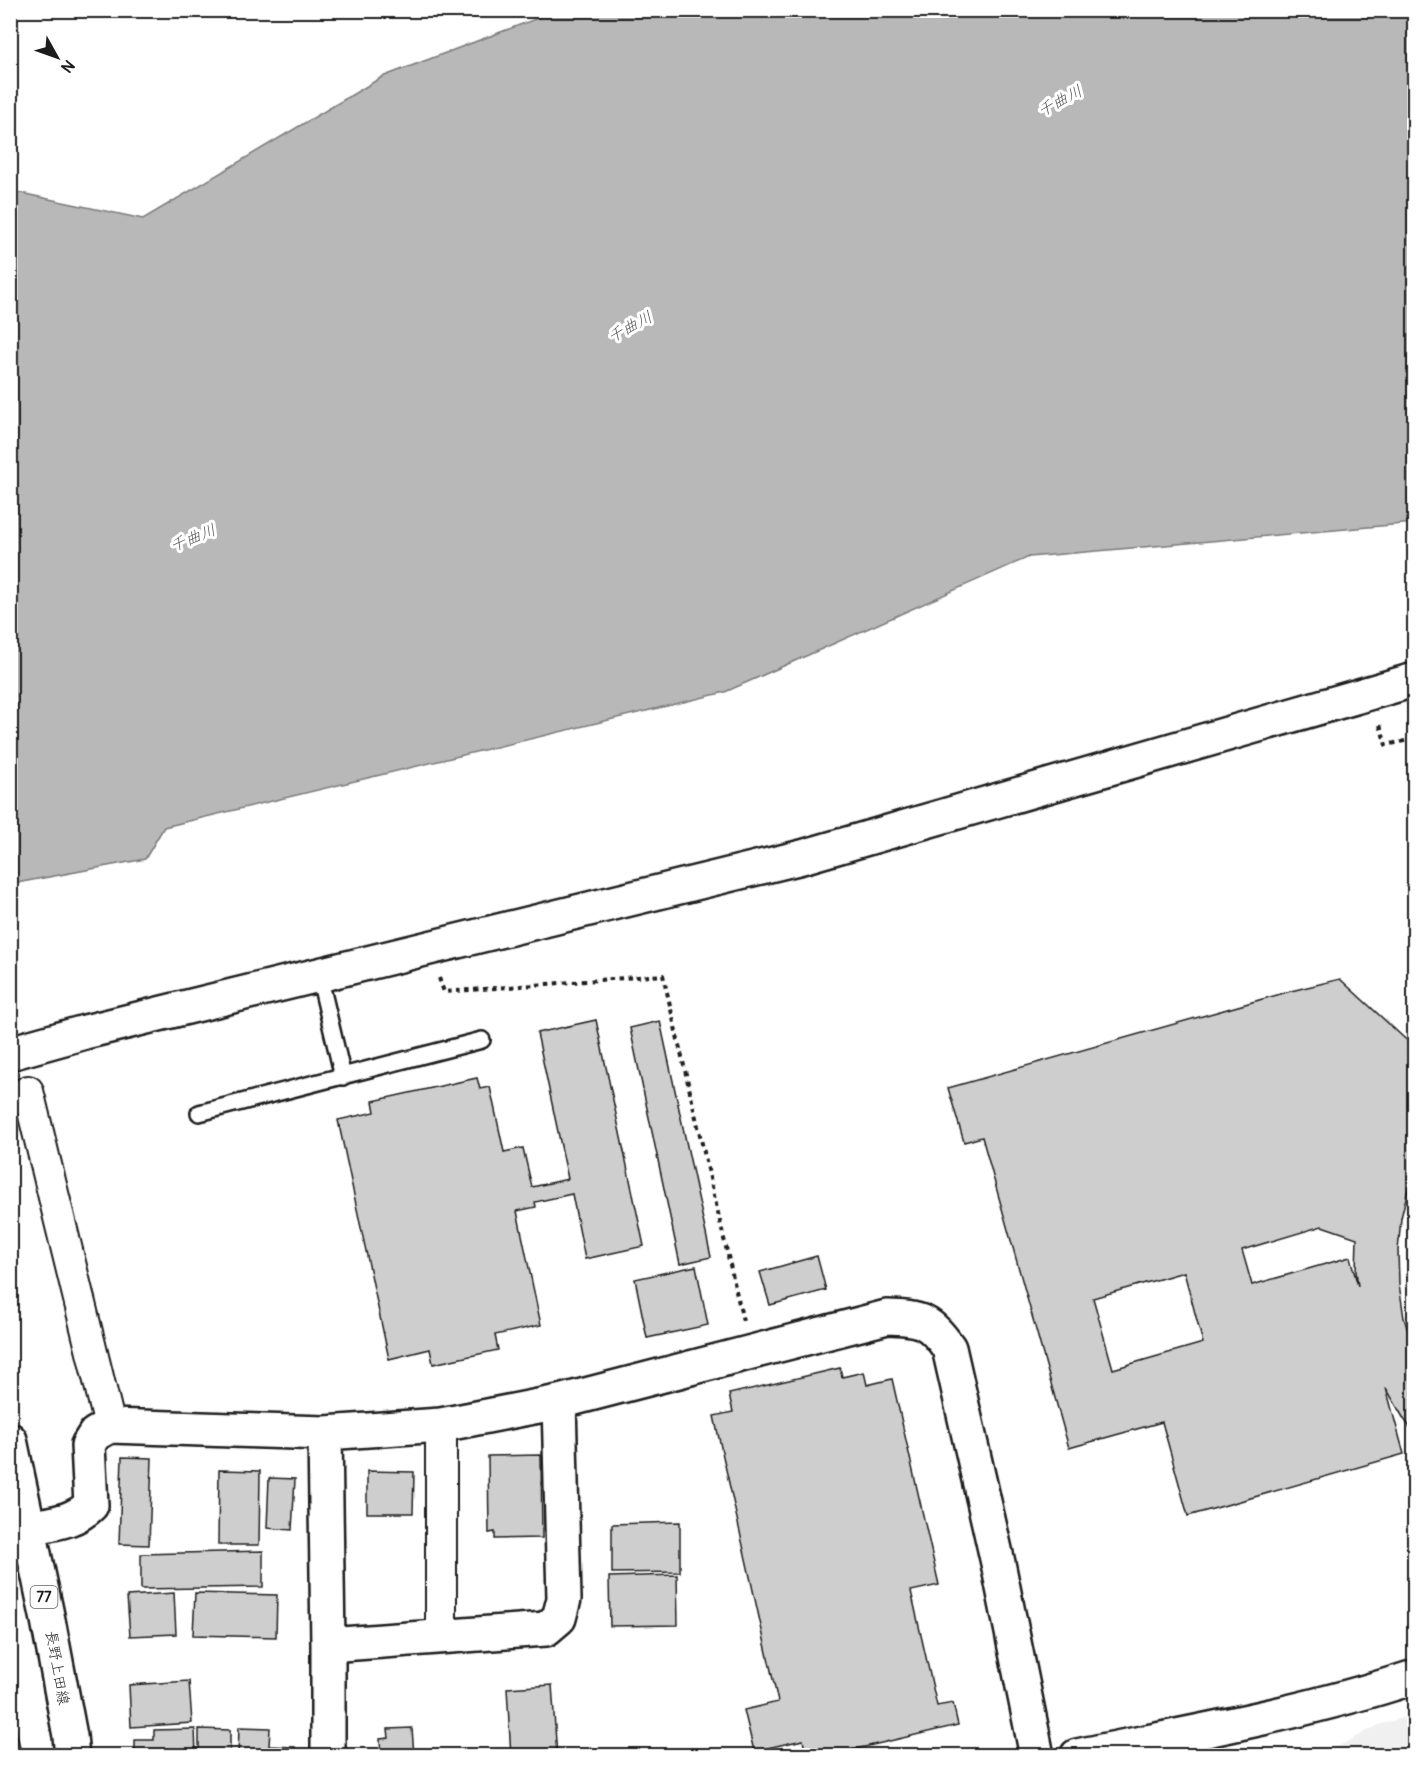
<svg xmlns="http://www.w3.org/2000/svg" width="1425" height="1766" viewBox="0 0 1425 1766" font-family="Pangolin,'Klee One',sans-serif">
<rect width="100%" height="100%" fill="#fff"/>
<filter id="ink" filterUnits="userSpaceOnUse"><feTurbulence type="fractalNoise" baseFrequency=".0167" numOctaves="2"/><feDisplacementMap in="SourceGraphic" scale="12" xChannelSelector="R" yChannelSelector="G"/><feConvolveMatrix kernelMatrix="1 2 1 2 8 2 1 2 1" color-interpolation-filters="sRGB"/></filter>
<g filter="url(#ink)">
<path fill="#f0f0f0" d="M1414,1714V1755H1322L1379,1725Z"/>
<path fill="#b8b8b8" stroke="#7a7a7a" stroke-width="1.5" d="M559,10L1414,11V523L1029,557L725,692L164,827L145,859L11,884V191L143,219L382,77Z"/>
<path fill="#cecece" stroke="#1c1c1c" stroke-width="1.5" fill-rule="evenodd" d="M1340,979L1414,1047V1171L1409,1185L1401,1218L1398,1251L1399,1284L1404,1318L1414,1350V1433L1404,1419L1386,1388L1404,1454L1188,1516L1162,1422L1069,1448L982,1137L964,1142L948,1088L1291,991ZM1322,1226L1357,1238L1356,1271L1358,1286L1350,1257L1252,1285L1242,1250ZM1184,1272L1203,1343L1113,1369L1093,1298Z
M596,1020L644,1246L585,1259L572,1194L535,1202L536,1207L517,1211L541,1325L495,1335L498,1350L433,1364L430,1349L389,1359L338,1120L375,1112L373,1101L477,1078L480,1089L490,1087L504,1152L523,1148L532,1187L568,1179L537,1033Z
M660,1021L711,1257L680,1264L630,1028Z
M817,1256L826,1290L770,1305L760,1272Z
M696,1266L708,1325L647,1338L635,1279Z
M840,1368L842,1377L864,1372L867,1385L892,1379L939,1585L911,1591L937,1706L953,1703L958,1725L826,1756H806L803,1740L754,1751L744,1710L778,1702L714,1416L733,1412L729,1394Z
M541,1455L542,1538L495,1539V1532L489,1533L488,1456Z
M122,1457L152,1458L149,1545L119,1544Z
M219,1470L260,1471L259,1545H218Z
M367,1471L414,1472L413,1513H367Z
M269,1478L295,1479L292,1530L267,1528Z
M680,1522V1572L612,1573V1524Z
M263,1551V1587L141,1589V1554Z
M677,1575L678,1625L610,1626L609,1577Z
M174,1593L176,1634L130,1636L127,1596Z
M195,1593L277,1595L276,1637L193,1635Z
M10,1673L17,1710H10Z
M189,1681L192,1723L131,1727L129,1685Z
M552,1685L557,1756H511L507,1688Z
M10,1717H13L22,1756H10Z
M239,1727L270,1728L269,1746L295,1747L294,1756H238Z
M412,1728L414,1756H381L380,1739L389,1738L388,1729Z
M195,1729L196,1756H135V1740H154V1730Z
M199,1729L230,1730V1756H199Z"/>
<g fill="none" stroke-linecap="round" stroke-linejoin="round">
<g stroke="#1c1c1c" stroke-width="20">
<path id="service" d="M319,975L343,1077
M199,1113L482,1040"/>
</g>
<g stroke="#1c1c1c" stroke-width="34">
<path id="minor" d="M28,1091L110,1426
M441,1637V1425"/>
</g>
<g stroke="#1c1c1c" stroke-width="38">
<path id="tertiary" d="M10,1053L85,1032L802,857L1414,680
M325,1433L328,1645V1756
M29,1528C52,1523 74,1522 91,1505L88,1445L95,1434L110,1426L325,1433L441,1425L559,1402L887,1317C921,1318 929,1320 949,1348L998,1563L1037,1756
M328,1645L546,1629L559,1618L564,1599L559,1402
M1077,1756C1190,1733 1305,1713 1414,1677"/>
</g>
<g stroke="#1c1c1c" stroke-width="38">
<path id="primary" d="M10,1440L48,1620L70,1736L72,1756"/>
</g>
<path stroke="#1c1c1c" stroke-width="4" stroke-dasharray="4.5 4.5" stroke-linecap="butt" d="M1380,725L1386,745L1414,739
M439,978L444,992L663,975L743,1321"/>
<use href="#service" stroke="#fff" stroke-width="15"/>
<use href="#minor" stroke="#fff" stroke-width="30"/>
<use href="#tertiary" stroke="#fff" stroke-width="33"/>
<use href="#primary" stroke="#fff" stroke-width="33"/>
</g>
</g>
<g text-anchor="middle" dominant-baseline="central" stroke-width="6" stroke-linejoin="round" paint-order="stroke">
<rect fill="#fff" stroke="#606060" stroke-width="1.5" x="30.5" y="1586" width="27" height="22" rx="4.5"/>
<g font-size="14" font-weight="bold" fill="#1c1c1c">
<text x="44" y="1597">77</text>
</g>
<g font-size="15" fill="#1c1c1c" stroke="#fff">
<text transform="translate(57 1668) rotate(80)">長野上田線</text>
</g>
<g font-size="16" font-style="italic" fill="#5a5a5a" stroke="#fff">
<text transform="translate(1060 101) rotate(-28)">千曲川</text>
<text transform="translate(630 327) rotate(-28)">千曲川</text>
<text transform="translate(193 538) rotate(-22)">千曲川</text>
</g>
</g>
<rect width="1425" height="1766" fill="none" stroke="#fff" stroke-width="36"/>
<rect x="18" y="18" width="1389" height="1730" fill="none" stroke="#1c1c1c" stroke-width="2" filter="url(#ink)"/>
<g transform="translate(57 57) rotate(130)" stroke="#ffffff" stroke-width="4.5" paint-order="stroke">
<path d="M0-4.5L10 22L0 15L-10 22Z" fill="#1c1c1c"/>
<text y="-9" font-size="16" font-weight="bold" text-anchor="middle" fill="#1c1c1c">N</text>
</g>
</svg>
